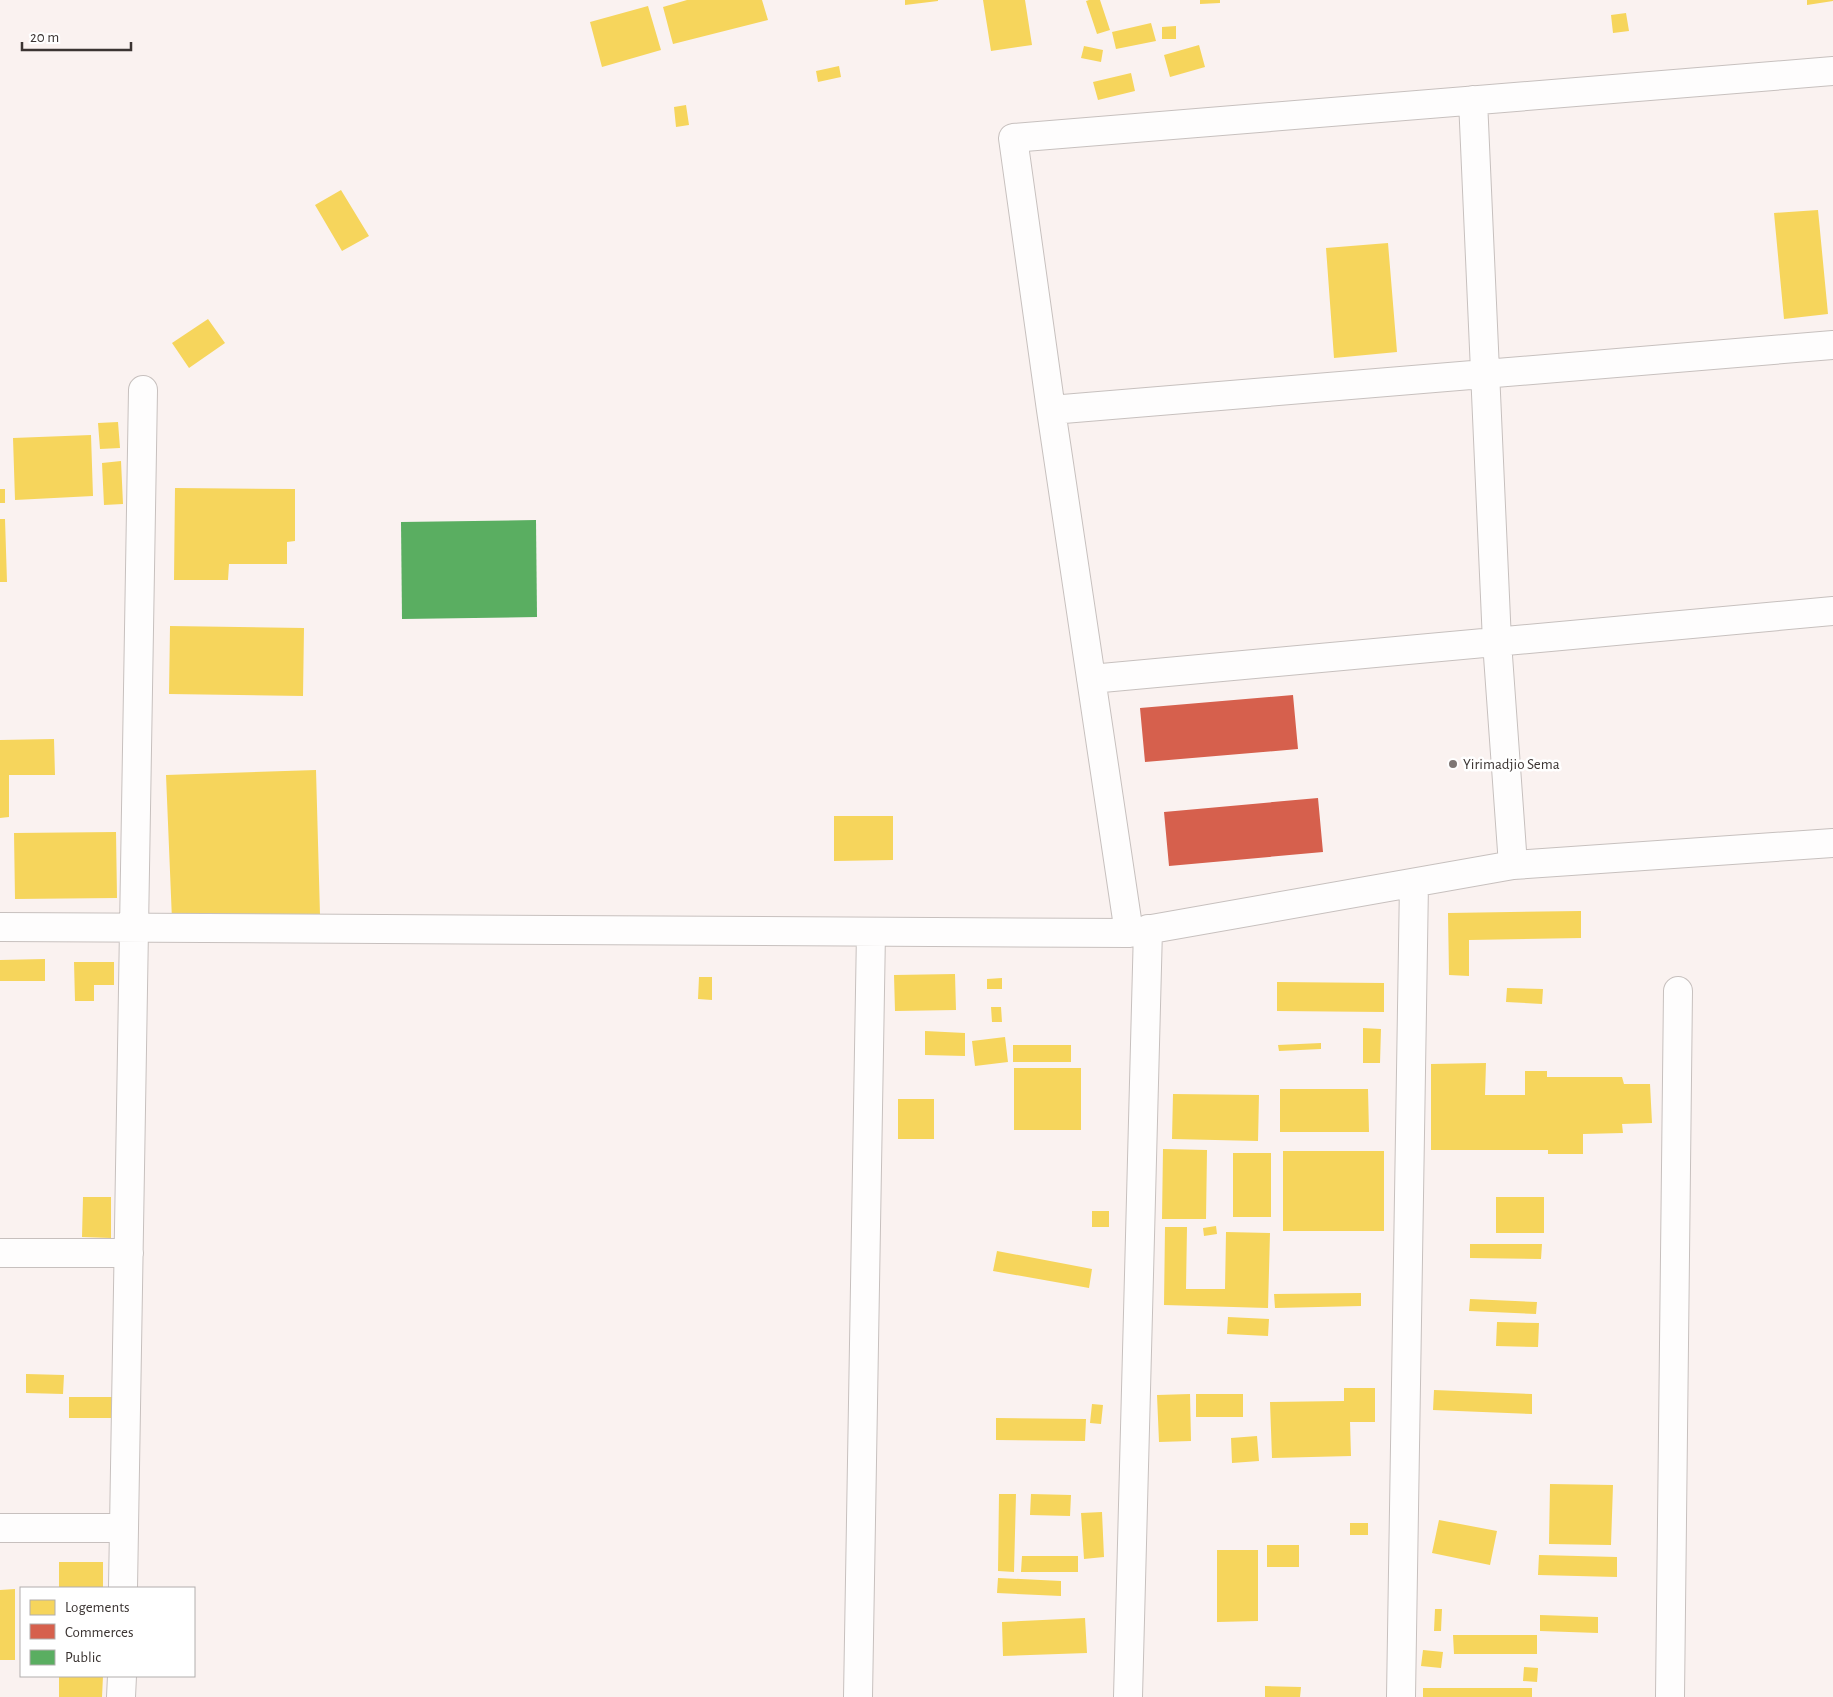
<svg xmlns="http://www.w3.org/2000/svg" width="1833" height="1697" viewBox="0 0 1833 1697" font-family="'Alegreya Sans',sans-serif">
<rect width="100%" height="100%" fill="#faf2f0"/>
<path fill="#f6d55c" d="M687,0H762L768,20L673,44L663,7Z
M905,0H938V1L905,5Z
M983,0H1025L1032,45L991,51Z
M1089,0H1100L1110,30L1097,34L1086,1Z
M1200,0H1220V3L1200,4Z
M1807,0H1833V1L1807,5Z
M648,6L661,50L602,67L590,22Z
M1626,13L1629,31L1613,33L1611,15Z
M1151,23L1156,41L1116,49L1112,32Z
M1176,26V39H1162V27Z
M1199,45L1205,67L1170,77L1164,55Z
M1084,46L1103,50L1101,62L1081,58Z
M839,66L841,77L818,82L816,71Z
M1131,73L1135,91L1098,100L1093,82Z
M686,105L689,125L676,127L674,107Z
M341,190L369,236L342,251L315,205Z
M1818,210L1828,314L1784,319L1774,213Z
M1388,243L1397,352L1334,358L1326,248Z
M208,319L225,343L189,368L172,343Z
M118,422L120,448L100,449L98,423Z
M91,435L93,496L15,500L13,438Z
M121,461L123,504L104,505L102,463Z
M175,488L295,489V541L287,542V564H229L228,580H174Z
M0,489H5V503H0Z
M0,519H5L7,582H0Z
M170,626L304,628L303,696L169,694Z
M54,739L55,775H9V817L0,818V740Z
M316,770L320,915L172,920L166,775Z
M834,816H893V860L834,861Z
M116,832L117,898L15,899L14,833Z
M1581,911V938L1469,940V976L1449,975L1448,913Z
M45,959V981H0V960Z
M74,962H114V985H94V1001H75Z
M955,974L956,1010L895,1011L894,975Z
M699,977H712V1000L698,999Z
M1002,978V989H987V979Z
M1277,982L1384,983V1012L1277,1011Z
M1507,988L1543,989L1542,1004L1506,1002Z
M991,1007H1001L1002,1022H992Z
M1363,1028L1381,1029L1380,1063H1363Z
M925,1031L965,1033V1056L925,1055Z
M1005,1037L1008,1062L975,1066L972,1041Z
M1321,1043V1049L1279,1051L1278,1045Z
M1013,1045H1071V1062H1013Z
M1486,1063L1485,1095H1525V1071H1547V1077H1622L1624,1084H1650L1652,1123L1622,1124L1623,1133L1583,1134V1154H1548V1150H1431V1064Z
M1014,1068H1081V1130H1014Z
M1280,1089H1368L1369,1132H1280Z
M1173,1094L1259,1095L1258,1141L1172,1139Z
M898,1099H934V1139H898Z
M1163,1149L1207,1150L1206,1219H1162Z
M1283,1151H1384V1231H1283Z
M1233,1153H1271V1217H1233Z
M83,1197H111V1238L82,1237Z
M1496,1197H1544V1233H1496Z
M1092,1211H1109V1227H1092Z
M1216,1226L1217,1234L1204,1236L1203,1228Z
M1165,1227H1187L1186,1289H1225L1226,1232L1270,1233L1268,1308L1164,1305Z
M1470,1244H1542L1541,1259L1470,1258Z
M997,1251L1092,1269L1089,1288L993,1271Z
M1361,1293V1306L1275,1308L1274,1294Z
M1470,1299L1537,1302L1536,1314L1469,1311Z
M1228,1317L1269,1319L1268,1336L1227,1334Z
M1497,1322L1539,1323L1538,1347L1496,1346Z
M26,1374L64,1375L63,1394L26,1393Z
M1344,1388H1375V1422H1350L1351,1456L1272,1458L1270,1402L1344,1401Z
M1434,1390L1532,1394V1414L1433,1410Z
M1190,1394L1191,1441L1159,1442L1157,1395Z
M1196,1394H1243V1417H1196Z
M69,1397H114V1418H69Z
M1092,1404L1103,1405L1101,1424L1090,1423Z
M996,1418L1086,1419L1085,1441L996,1440Z
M1257,1436L1259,1461L1232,1463L1231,1438Z
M1550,1484L1613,1485L1611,1545L1549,1544Z
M999,1494H1016L1014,1572L998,1571Z
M1031,1494L1071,1495L1070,1516L1030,1515Z
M1102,1512L1104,1557L1084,1559L1081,1513Z
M1439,1520L1497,1531L1490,1565L1432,1553Z
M1350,1523H1368V1535H1350Z
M1267,1545H1299V1567H1267Z
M1217,1550H1258V1621L1217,1622Z
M1539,1555L1617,1557V1577L1538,1575Z
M1022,1556H1078V1572H1021Z
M59,1562H103V1588H59Z
M998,1578L1061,1581V1596L997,1593Z
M15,1589V1660H0V1590Z
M1435,1609H1442L1441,1631H1434Z
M1540,1615L1598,1617V1633L1540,1631Z
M1085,1618L1087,1653L1003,1656L1002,1622Z
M1453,1635H1537V1654H1454Z
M1423,1650L1443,1652L1441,1668L1421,1666Z
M1524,1667L1538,1668L1537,1682L1523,1681Z
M59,1676H103L102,1697H59Z
M1265,1686L1301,1687L1300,1697H1265Z
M1423,1688H1532V1697H1423Z"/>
<path fill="#d6604d" d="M1293,695L1298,749L1145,762L1140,708Z
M1318,798L1323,852L1169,866L1164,812Z"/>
<path fill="#5aae61" d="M536,520L537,617L402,619L401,522Z"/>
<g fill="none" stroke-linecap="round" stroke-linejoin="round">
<g stroke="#c7c0be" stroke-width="30">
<path id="minor" d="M1473,100L1497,642L1513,865
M1051,410L1833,345
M1091,679L1833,611
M0,927L1129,933L1513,865L1833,843
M1129,933L1051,410L1013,138L1833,71
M0,1253H129
M0,1528H124
M123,1588L143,390
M121,1697L122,1676
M858,1697L871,932
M1128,1697L1148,929
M1401,1697L1414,883
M1670,1697L1678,991"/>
</g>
<use href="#minor" stroke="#fefdfd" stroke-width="28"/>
</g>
<circle fill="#7e7674" stroke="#fff" stroke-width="2" cx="1453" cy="764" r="5"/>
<g text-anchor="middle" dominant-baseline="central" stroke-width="5" stroke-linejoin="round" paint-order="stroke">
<g font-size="15" fill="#3b3432" stroke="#fff" text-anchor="start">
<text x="1463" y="764">Yirimadjio Sema</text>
</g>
</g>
<rect x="20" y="1587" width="175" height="90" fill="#ffffff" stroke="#b1aead"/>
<rect x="30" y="1600" width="25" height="15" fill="#f6d55c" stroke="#b1aead"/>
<text x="65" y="1612" font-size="15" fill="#3b3432">Logements</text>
<rect x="30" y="1624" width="25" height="15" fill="#d6604d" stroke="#b1aead"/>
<text x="65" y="1637" font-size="15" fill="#3b3432">Commerces</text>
<rect x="30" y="1650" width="25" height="15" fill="#5aae61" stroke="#b1aead"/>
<text x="65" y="1662" font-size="15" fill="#3b3432">Public</text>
<path d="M22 42v8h109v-8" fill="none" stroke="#3b3432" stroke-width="2.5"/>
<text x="30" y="42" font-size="15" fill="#3b3432" stroke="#ffffff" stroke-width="4" paint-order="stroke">20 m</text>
</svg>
